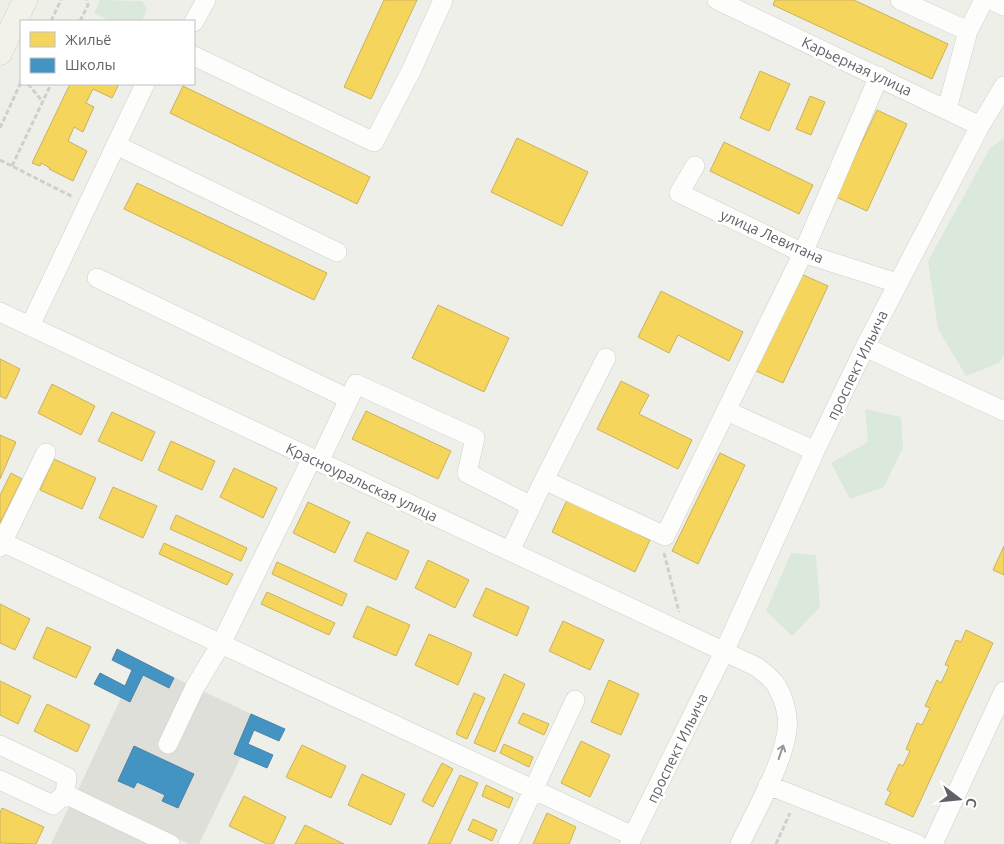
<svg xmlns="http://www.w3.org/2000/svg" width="1004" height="844" viewBox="0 0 1004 844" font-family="Ubuntu,sans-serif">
<rect width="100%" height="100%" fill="#efefea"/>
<path fill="#dedfd9" d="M148,665L251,714L234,753L241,757L199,844H189L77,792L121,698L130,702Z
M70,805L153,844H51Z"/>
<path fill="#dae9dc" d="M100,0L142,1L147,9L142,21H110L94,13Z
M1004,138V355L999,363L966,376L938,329L928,261L990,148Z
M865,409L901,417L903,448L884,487L850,499L831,463L868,442Z
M791,553L816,555L820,607L792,636L766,611Z"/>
<path fill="#f6d55c" stroke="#c9b25f" d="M384,0H417L371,99L344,87Z
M775,0H854L948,44L932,79L773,5Z
M760,71L790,84L769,131L740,118Z
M70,84H119L112,98L93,89L86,103L94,107L83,132L74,127L68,141L87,151L73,181L49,169L50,168L41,163L40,166L32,163Z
M183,86L370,177L357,204L170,113Z
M810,96L825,102L811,135L796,129Z
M877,110L907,124L867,211L836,197Z
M517,138L588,172L562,226L491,192Z
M724,142L813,185L799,214L710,171Z
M137,183L327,273L314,300L124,209Z
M801,274L828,286L783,383L756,371Z
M661,291L743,332L729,361L678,335L669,353L638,337Z
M438,305L509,338L484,392L412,358Z
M0,359L20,369L6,399L0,396Z
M621,381L649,395L639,414L692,440L678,469L597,429Z
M52,384L95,406L81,435L38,413Z
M366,411L451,451L438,479L352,439Z
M112,412L155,432L142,461L98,441Z
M0,435L16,442L0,479Z
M171,441L215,461L202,490L158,470Z
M720,453L745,465L698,564L672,551Z
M54,459L96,478L82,509L40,490Z
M234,468L277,488L263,518L220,497Z
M11,473L22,479L0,523V495Z
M113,487L157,506L143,538L99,518Z
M567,500L650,540L635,572L552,532Z
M308,502L350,522L335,553L293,533Z
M176,515L247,548L241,561L170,529Z
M367,532L409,551L396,580L354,561Z
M164,543L233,574L227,585L159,554Z
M1004,546V575L993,570Z
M428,560L469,580L455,608L415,588Z
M277,562L347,594L342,606L272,574Z
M486,588L529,607L517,636L473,616Z
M267,592L335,623L329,635L261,604Z
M0,604L30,619L15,650L0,643Z
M367,606L410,625L396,656L353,637Z
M563,621L604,640L590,670L549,651Z
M47,627L91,647L76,678L33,658Z
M966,630L993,643L913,817L885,804L891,792L887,790L899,764L903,766L910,751L906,749L917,723L922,725L930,708L925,706L937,680L941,683L949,666L945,665L956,640L961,642Z
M429,634L472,653L458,685L415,665Z
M504,674L525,684L495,752L474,743Z
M609,680L639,694L621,735L591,722Z
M0,681L31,696L18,724L0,715Z
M474,693L485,698L467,739L456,734Z
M47,704L90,725L77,752L34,731Z
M523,713L549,724L544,735L518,723Z
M581,741L610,755L590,797L561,783Z
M504,744L533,757L529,767L500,753Z
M302,745L346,766L331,798L286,777Z
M442,763L453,769L433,807L422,801Z
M362,774L405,794L391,825L348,805Z
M460,775L478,783L450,844H428Z
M486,785L513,798L509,808L482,796Z
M244,796L286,817L273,844H267L229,826Z
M2,808L44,827L36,844L0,843V813Z
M547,813L576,827L569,844H533Z
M473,819L497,830L492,841L468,830Z
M305,825L344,844H295Z"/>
<path fill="#4393c3" stroke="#4c84a7" d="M117,649L174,678L169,688L143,675L130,702L94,684L100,673L125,686L132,670L112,660Z
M251,714L285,729L279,741L254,730L248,744L273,755L267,768L234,754Z
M134,746L194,774L178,808L162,801L165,795L137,782L134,788L118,781Z"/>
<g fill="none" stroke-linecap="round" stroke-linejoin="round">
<g stroke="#cdcdcc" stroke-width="20">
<path id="minor" d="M717,0L980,126
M900,0L968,31L984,0
M991,0L1004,6
M194,22L206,0
M194,56L374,142L411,71L443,0
M947,109L968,31
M116,145L337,252
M695,166L679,193L803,253L897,283
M97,278L349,399
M0,312L757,667C763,672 772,678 776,685C784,698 789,715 787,730C783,764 755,812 740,844
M30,326L145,84
M865,347L1004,411
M727,411L815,451
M319,462L356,384L475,438L467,473L531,506
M544,480L665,536L803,253L879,76
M0,541L633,836
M0,547L46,453
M510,551L544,480L606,358
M168,744L195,687L221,644L312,458
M0,745L67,777L65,794
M0,780L53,805L65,794L170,844
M768,785L917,844
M508,844L575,700
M629,844L724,652L815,451L865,347L980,126L1004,86
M933,844L1004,691"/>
</g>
<g stroke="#d4d3bb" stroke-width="25">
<path id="major" d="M0,53L25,0"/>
</g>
<path stroke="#cdd0cf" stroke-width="3" stroke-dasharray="5 2.5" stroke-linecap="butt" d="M51,21L61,0
M80,21L88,5L87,0
M28,84L43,102
M0,128L21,82
M0,160L73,197
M12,166L51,84
M664,553L679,612
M776,844L790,813"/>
<use href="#minor" stroke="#fdfdfc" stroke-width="19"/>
<use href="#major" stroke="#f2f2ea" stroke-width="24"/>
</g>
<defs><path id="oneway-shaft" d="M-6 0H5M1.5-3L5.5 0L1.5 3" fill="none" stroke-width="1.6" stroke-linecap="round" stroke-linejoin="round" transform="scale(1.25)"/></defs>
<use stroke="#97989b" href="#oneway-shaft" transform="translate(781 752) rotate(-71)"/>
<g text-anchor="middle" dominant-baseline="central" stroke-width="5" stroke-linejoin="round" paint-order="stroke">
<g font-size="15" fill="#606167" stroke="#fff">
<text transform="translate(857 66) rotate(25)">Карьерная улица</text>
<text transform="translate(772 236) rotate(24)">улица Левитана</text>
<text transform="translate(857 365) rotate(-64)">проспект Ильича</text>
<text transform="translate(362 482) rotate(25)">Красноуральская улица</text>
<text transform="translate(677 748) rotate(-64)">проспект Ильича</text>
</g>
</g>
<rect x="20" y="20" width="175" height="65" fill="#ffffff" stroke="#bfc0c2"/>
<rect x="30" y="32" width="25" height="15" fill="#f6d55c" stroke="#bfc0c2"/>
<text x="65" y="45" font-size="15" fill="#606167">Жильё</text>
<rect x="30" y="58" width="25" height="15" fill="#4393c3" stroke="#bfc0c2"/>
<text x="65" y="70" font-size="15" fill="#606167">Школы</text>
<g transform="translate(959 799) rotate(106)" stroke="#ffffff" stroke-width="4" paint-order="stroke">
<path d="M0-4L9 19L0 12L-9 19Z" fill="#606167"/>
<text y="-8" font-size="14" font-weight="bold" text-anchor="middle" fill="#606167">С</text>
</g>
</svg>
